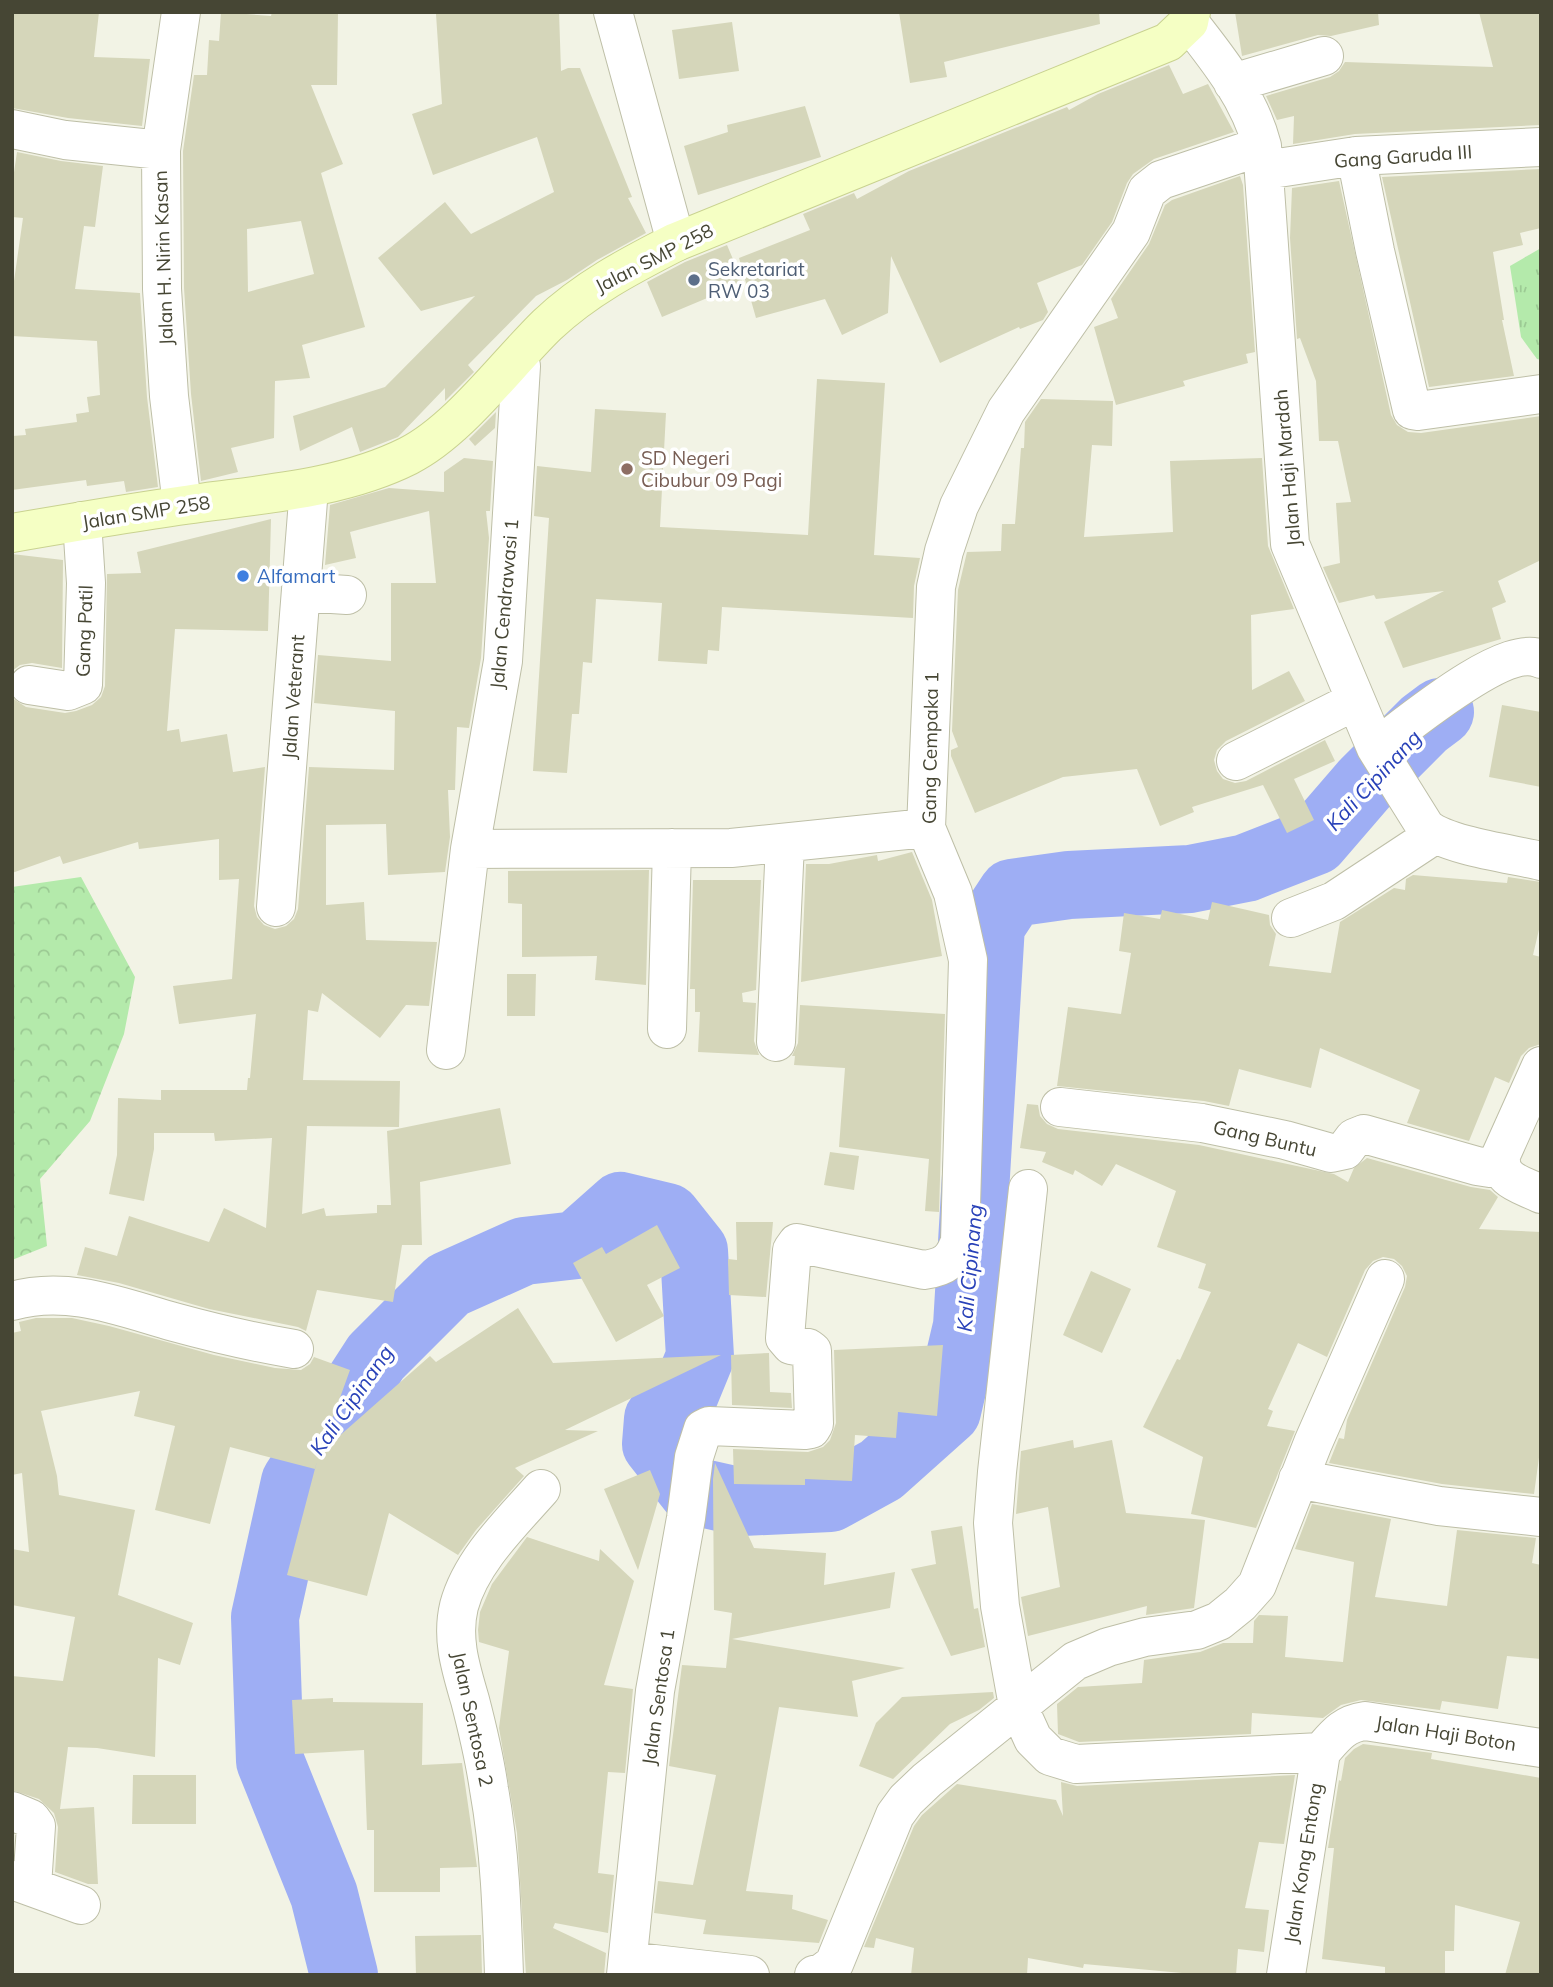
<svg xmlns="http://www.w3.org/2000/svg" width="1553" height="1987" viewBox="0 0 1553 1987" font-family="Mulish,sans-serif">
<defs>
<pattern id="grass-tufts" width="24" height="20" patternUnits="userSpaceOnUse" patternTransform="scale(1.75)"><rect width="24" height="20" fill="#b4eaab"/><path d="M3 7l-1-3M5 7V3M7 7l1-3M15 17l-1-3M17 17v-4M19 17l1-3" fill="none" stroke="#9cca94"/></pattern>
<pattern id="park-crowns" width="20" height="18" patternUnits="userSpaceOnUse" patternTransform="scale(1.75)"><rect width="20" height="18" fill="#b4eaab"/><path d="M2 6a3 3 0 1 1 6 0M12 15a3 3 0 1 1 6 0" fill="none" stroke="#9cca94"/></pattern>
</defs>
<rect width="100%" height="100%" fill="#f2f3e5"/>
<path fill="url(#grass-tufts)" d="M1541,248V360L1537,359L1521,337L1510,266Z"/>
<path fill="url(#park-crowns)" d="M81,877L135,977L124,1034L90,1121L40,1179L47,1246L12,1260V887Z"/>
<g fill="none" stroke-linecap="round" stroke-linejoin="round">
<path stroke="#9eaef4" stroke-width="68" d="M344,1975L324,1895L270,1761L265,1617L295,1482L376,1357L448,1285L524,1251L577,1245L621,1206L667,1217L694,1251L700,1357L684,1396L658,1419L656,1444L693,1491L742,1502L830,1498L881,1470L947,1411L967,1326L991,925L1012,893L1069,885L1190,879L1246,868L1315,841L1365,783L1424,724L1440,712"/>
</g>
<path fill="#d5d6ba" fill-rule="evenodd" d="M12,12H99L94,57L150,59L142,126L68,118L12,108Z
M221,12L271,16L272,12H338L337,85H311L343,164L321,173L365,327L302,345L310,378L275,381L274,438L231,448L238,472L201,481L191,394L184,288L183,151L194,75H207L209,40L219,41ZM301,221L314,274L248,292L247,229Z
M463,12H559L561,71L568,68H580L632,197L628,198L646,233L597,260L567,280L536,296L468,365L474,372L445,401V388L398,437L360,452L352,427L300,451L293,416L385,387L475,296L421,311L378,258L445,202L471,234L554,192L537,137L433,175L412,114L442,104L436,14Z
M899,12H1099L1100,24L944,62L947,77L910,83Z
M1235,12H1378L1379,25L1331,36L1318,35L1242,56Z
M1479,12H1541V125L1355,134L1293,144L1294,116L1277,120L1266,96L1330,77L1339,71L1345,62L1493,67Z
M732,22L739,71L679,79L672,30Z
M1169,65L1183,94L1208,84L1234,132L1154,159L1133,174L1127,183L1112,222L1082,265L1037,283L1048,312L1043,320L1020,329L1019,327L940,363L891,256L888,313L842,335L825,299L756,318L739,258L810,230L803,214L854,193L857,199L909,171L1067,107L1069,110L1098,94Z
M805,106L821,157L698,195L684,146L728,132L727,125Z
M17,152L61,161L103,166L95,227L84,226L75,289L140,293L147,397L158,487L126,492L124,481L87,486L86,480L12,490V436L26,435L25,429L77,422L76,414L89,412L87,397L100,395L97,341L12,336V295L23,218L12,217V186Z
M1541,169V228L1520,233L1523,245L1493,252L1504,320H1502L1514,376L1429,387L1382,177Z
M1240,176L1243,185L1255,352L1246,354L1248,363L1183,381L1185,386L1116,405L1094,327L1118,318L1111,299L1149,244L1165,205L1172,200Z
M1339,181L1391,415L1397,425L1408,432L1421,433L1541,416V560L1498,581L1506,602L1492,608L1501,639L1403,668L1384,622L1444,591L1376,599L1374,595L1339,603L1323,567L1340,563L1336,503L1351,502L1338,441H1319L1316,381L1300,338L1297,339L1290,238L1292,188Z
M727,245L743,283L662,317L647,282L685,262Z
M817,379L885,383L874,555L920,558L914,586L913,618L722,607L719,651L708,650L707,664L658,661L662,603L596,599L592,663L583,662L579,714H572L567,773L533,771L549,518L534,516L537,466L591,472L595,409L666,413L660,527L808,535Z
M1041,399L1113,401L1112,446L1092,445L1084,537L1173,532L1170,461L1262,458L1268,546L1294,609L1251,615L1252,690L1289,671L1305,701L1226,741L1217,750L1214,760L1217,771L1223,779L1235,783L1246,781L1325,740L1335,761L1294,779L1314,820L1287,833L1263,785L1192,807L1194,812L1160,826L1137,769L1063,777L975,813L951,756V750L958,747L952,731L958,590L967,552L1001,551L1002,524H1015L1021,448H1024L1025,422Z
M496,412L495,428L475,446L469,439Z
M464,458L493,461L490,511H486L489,538L481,658L469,728L457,727L455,790H448L450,837L445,872L388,875L386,824L326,825V905L364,902L366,940L437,942L429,1006L406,1005L380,1038L322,993L318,1012L308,1010L303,1080L400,1081L399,1127L307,1126L302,1214L324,1208L326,1216L377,1213V1205H391L387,1131L500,1108L511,1164L420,1182L422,1245H402L393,1302L317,1290L306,1331L298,1327L209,1309L119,1283L77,1275L85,1247L117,1256L129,1216L209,1242L224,1208L266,1228L272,1138L215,1141L214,1133H154V1149L144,1201L109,1194L117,1155L118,1098L161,1100V1090H247L248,1078H250L256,1014L179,1024L173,986L232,979L239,879L219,880V839L139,849L138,842L63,864L60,856L12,873V698L26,707L65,713L76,711L92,705L101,697L105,686L107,574L141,573L137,552L271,519L268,631L175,629L167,731L179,729L181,742L227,734L233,772L265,767L254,906L257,917L264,925L275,929L286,926L294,919L298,909L309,767L394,770L395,711L314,703L318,655L391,661V583H436L429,511L350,532L356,558L325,565L330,505L389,488L444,492V472Z
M12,554L63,560L62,668L32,663L20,665L12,671Z
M1502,705L1541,712V787L1489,777Z
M912,852L932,900L942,956L801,982L806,864H829L877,855L878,861Z
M649,870L646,985L595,980L597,956L522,957V904L508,903V871Z
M1413,875L1507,883L1508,877L1541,882V921L1533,955L1541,957V1044L1529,1048L1521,1056L1509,1083L1495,1077L1469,1141L1407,1123L1420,1090L1320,1048L1311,1088L1239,1069L1229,1106L1204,1101L1057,1086L1068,1007L1121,1014L1131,953L1119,951L1124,913L1160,919L1162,910L1208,920L1212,902L1269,915L1270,925L1276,934L1269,966L1331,973L1340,922L1394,888L1405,890L1406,879Z
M693,880H761L756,990L742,993L743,1002L756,1003L754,1041L759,1055L698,1052L700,1012H695V989H690Z
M507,974H536L535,1016H507Z
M800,1005L945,1014L939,1212L925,1211L929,1159L839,1147L845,1068L794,1065L795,1056H792L798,1043Z
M1027,1104L1038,1105L1040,1116L1047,1124L1058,1129L1199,1145L1334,1174L1348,1182L1354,1168L1367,1158L1471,1187L1490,1190L1498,1197L1479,1229L1541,1232V1443L1534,1494L1442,1484L1329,1463L1339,1438L1344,1439L1347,1420L1405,1287L1407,1276L1402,1266L1394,1259L1383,1257L1373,1261L1365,1270L1327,1357L1298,1343L1268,1409L1273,1411L1267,1426L1295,1431L1256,1528L1191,1514L1203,1457L1143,1427L1177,1359L1180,1360L1211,1292L1198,1288L1206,1264L1157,1247L1176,1191L1116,1164L1102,1186L1075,1170L1073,1175L1042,1162L1046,1152L1020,1148Z
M830,1152L859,1156L854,1190L824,1185Z
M736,1222H773L766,1297L729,1295L728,1259L737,1260Z
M657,1225L680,1268L647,1285L664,1316L616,1342L573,1263L602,1247L606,1254Z
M1091,1271L1131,1289L1102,1353L1063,1335Z
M518,1308L553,1363L721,1355L565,1430L598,1431L515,1468L524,1476L476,1530L458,1555L389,1513L367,1596L287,1575L317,1461L315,1469L230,1447L210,1524L155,1510L175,1426L134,1416L140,1391L41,1411L57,1476L59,1495L135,1510L118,1595L193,1623L180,1665L158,1658L155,1757L97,1748L68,1747L60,1809L94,1807L98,1884H88L55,1872L58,1827L54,1813L39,1799L12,1790V1676L63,1681L75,1617L12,1605V1549L29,1552L22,1473L12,1475V1333L21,1331L19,1322L36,1318H72L109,1326L214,1355L275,1368L301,1370L310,1364L314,1357L350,1370L320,1453L430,1356L436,1362Z
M943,1345L937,1416L898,1412L896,1438L855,1435L852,1481L805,1479V1485L734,1484L733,1449L808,1452L823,1447L830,1440L836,1423L834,1350Z
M769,1353L770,1392L791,1393L792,1408L732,1405L731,1355Z
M1073,1440L1074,1448L1112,1440L1126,1513L1205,1520L1194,1608L1146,1615L1147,1606L1028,1636L1021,1597L1060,1587L1048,1507L1016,1514L1021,1451Z
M715,1463L754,1548L826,1553L824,1585L895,1572L890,1608L732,1639L905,1668L852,1681L858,1717L779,1707L746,1891L793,1895L792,1909L828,1920L819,1943L703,1934L706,1920L654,1913L658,1881L693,1885L716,1775L669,1766L682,1665L726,1668L732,1613L714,1610L713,1479Z
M650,1470L660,1494L638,1570L604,1489Z
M1312,1504L1391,1519L1375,1597L1447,1606L1457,1530L1536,1538L1532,1563L1541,1565V1659L1507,1656L1498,1709L1442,1701L1440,1710L1361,1700L1341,1705L1323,1718L1252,1713L1251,1734L1079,1742L1058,1734L1057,1704L1078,1687L1142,1683L1144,1660L1200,1652L1223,1643H1253L1254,1621L1259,1615L1288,1616L1285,1657L1343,1662L1354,1562L1295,1549Z
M962,1526L974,1609L978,1608L985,1647L951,1656L911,1569L936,1564L931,1531Z
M527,1537L599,1561L600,1549L634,1581L604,1685L633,1689L625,1773L608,1772L598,1873L614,1875L608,1933L555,1923L553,1928L606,1953L604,1975H526L517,1833L499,1728L509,1651L479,1642L478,1630L480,1612L492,1584Z
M993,1692L994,1698L979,1710L950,1724L893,1779L859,1766L876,1723L902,1697Z
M333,1698V1702L423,1703L422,1765L462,1763L477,1867L440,1868V1892H374V1830H367L364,1750L295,1754L292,1700Z
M1363,1744L1432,1753L1431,1759L1541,1778V1975H1505L1520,1922L1455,1905L1454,1951H1445V1975H1385V1967L1322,1959L1334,1848H1328L1339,1780L1341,1781L1345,1758L1354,1749Z
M133,1775H196V1824H132Z
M1295,1775L1284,1844L1259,1842L1245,1908L1269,1910L1264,1952L1238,1949L1236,1975H1182V1973L1084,1964L1083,1968L1028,1958L1027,1975H911L914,1948L876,1938L874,1948L864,1947L914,1826L922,1815L957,1784L1056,1800L1063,1816L1061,1782L1077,1786Z
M481,1935L482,1974L416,1975L415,1936Z"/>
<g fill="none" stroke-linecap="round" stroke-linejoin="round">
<g stroke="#bebfa7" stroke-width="40">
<path id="street" d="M181,12L161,150L162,289L169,396L182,505
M613,12L676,242
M1189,22C1219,60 1250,99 1262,146L1290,544L1376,748L1426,828C1448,846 1512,854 1541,861
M1233,83L1324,56
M12,129L65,140L161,150
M1356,156L1375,251L1412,410L1418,411L1541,394
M1265,170L1356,156L1541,147
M301,592L347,595
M29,685L68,691L83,685L86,583L82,521
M1376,748C1406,726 1505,642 1541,659
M1236,761L1355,701
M470,849L731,848L926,828
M276,907L309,488
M1291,918L1334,901L1434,835
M667,1029L672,848
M776,1042L785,843
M446,1050L470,849L503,661L521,366L518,357
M1541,1066L1501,1155C1498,1181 1521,1184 1541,1194
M1060,1107L1202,1123L1285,1140L1331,1153L1345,1150L1354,1138L1364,1134L1477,1166L1490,1168L1500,1166
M1028,1189L997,1472L993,1523L1000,1606L1018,1706L1033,1739L1050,1756L1076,1764L1321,1752
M12,1301C68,1285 121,1307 174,1322C214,1333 253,1342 294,1349
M1298,1479L1439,1506L1541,1517
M1321,1752C1335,1736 1343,1724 1365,1721L1541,1748
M12,1811L31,1819L36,1826L32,1886
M12,1880L81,1905
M628,1961L750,1975
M504,1975C502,1913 500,1850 489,1789C485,1761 477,1727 470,1700C461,1669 451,1639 459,1606C471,1561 511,1523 541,1489
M626,1975L655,1691L686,1518L694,1457L703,1429L709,1426L805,1430L811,1429L814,1424L812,1351L808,1348L791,1345L785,1338L792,1250L797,1243L924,1270C945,1267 953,1261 960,1241L968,960L953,893L926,828L936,587L944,551L959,506L1006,411L1131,232L1147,191L1161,180L1262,146
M814,1975L822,1973L834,1964L895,1815L906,1800L927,1780L1075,1661L1108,1647L1145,1637L1197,1630L1219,1621L1240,1604L1257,1585L1313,1443L1385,1279
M1286,1975L1321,1752"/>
</g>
<g stroke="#c9d290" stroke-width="40">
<path id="secondary" d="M12,533C70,523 128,513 185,505C260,494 340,490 408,456C458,431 506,365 547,325C585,289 629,266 676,242L1168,42L1189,22L1191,12"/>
</g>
<use href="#street" stroke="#fff" stroke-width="38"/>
<use href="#secondary" stroke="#f5ffc4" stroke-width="38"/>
</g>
<circle fill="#5c6f8a" stroke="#fff" stroke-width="2.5" cx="694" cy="280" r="7"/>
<circle fill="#8d6e63" stroke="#fff" stroke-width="2.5" cx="627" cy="469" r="7"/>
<circle fill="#3f7fe0" stroke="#fff" stroke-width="2.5" cx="243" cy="576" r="7"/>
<g text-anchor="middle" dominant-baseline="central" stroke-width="7" stroke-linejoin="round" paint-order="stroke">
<g font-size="19" fill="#464634" stroke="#fff">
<text transform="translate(1403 156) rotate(-4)">Gang Garuda III</text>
<text transform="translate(163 258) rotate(-92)">Jalan H. Nirin Kasan</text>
<text transform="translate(654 258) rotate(-27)">Jalan SMP 258</text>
<text transform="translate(1287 468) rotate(-95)">Jalan Haji Mardah</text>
<text transform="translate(146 512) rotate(-9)">Jalan SMP 258</text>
<text transform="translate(504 604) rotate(-85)">Jalan Cendrawasi 1</text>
<text transform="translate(84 631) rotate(-88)">Gang Patil</text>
<text transform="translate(293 697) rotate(-86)">Jalan Veterant</text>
<text transform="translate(930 748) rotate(-89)">Gang Cempaka 1</text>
<text transform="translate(1265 1138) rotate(13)">Gang Buntu</text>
<text transform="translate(658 1697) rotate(-82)">Jalan Sentosa 1</text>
<text transform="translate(473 1719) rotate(78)">Jalan Sentosa 2</text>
<text transform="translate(1446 1733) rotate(9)">Jalan Haji Boton</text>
<text transform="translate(1303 1863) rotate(-81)">Jalan Kong Entong</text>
</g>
<g font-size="19" fill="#4e5e75" stroke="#fff" text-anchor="start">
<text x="708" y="269">Sekretariat<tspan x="708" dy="22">RW 03</tspan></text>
</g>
<g font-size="19" fill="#785e54" stroke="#fff" text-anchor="start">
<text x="641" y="458">SD Negeri<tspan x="641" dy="22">Cibubur 09 Pagi</tspan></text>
</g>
<g font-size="19" fill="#366cbe" stroke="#fff" text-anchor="start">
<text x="257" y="576">Alfamart</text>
</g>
<g font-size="21" font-style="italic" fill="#2841b8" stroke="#fff">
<text transform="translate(1373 780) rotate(-47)">Kali Cipinang</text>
<text transform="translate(969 1268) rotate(-85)">Kali Cipinang</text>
<text transform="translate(351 1400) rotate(-55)">Kali Cipinang</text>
</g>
</g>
<rect width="1553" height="1987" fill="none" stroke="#464634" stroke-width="28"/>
</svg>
